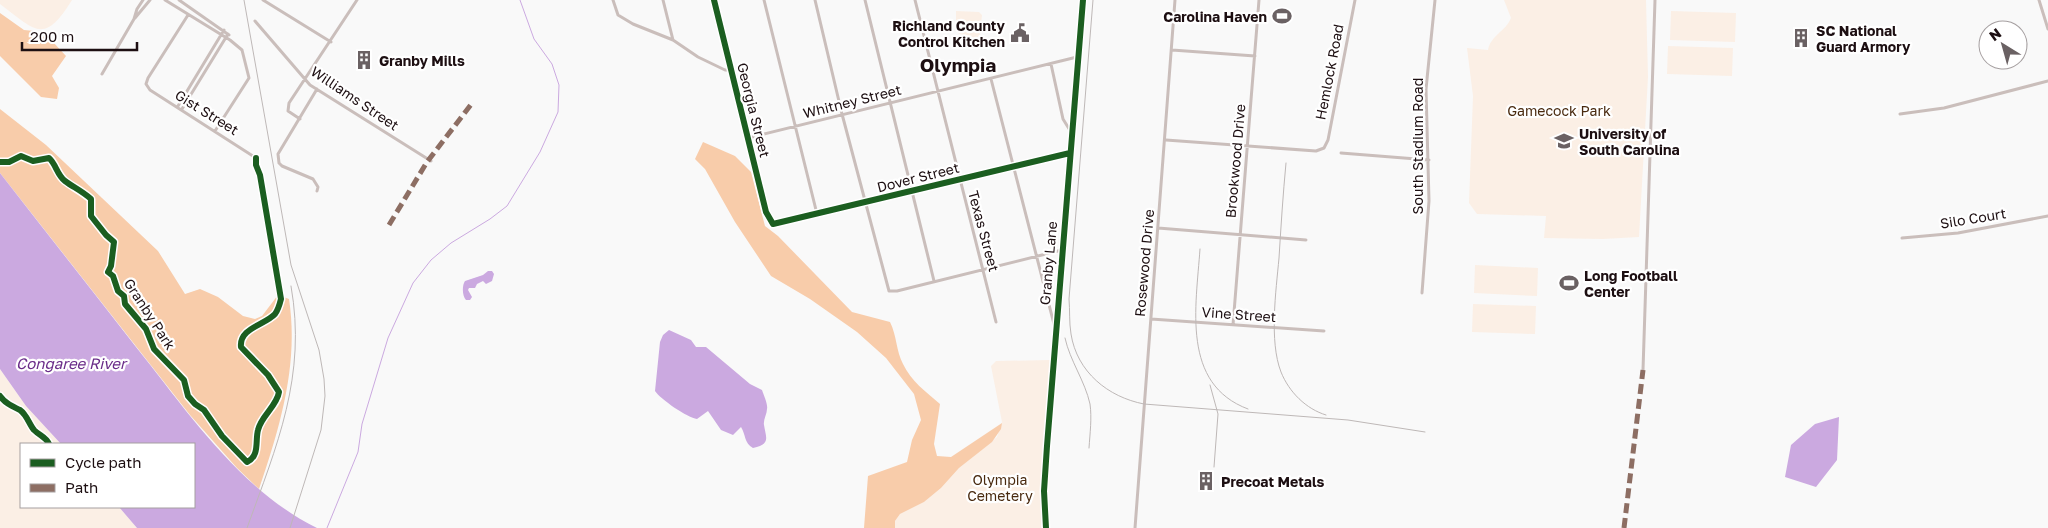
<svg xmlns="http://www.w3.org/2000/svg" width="2048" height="528" viewBox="0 0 2048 528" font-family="'Golos Text',sans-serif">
<rect width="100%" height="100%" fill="#f9f9f9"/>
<path fill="#fbefe5" d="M0,0H72C44,45 36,31 0,4Z
M1504,0H1646L1648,77L1639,237L1603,239L1544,238L1546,216L1477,214L1469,203L1473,96L1467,48L1488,50C1491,35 1506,31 1511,18Z
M956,11L979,12L982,15L979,42L958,33L956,24Z
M1671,11L1736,13L1735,42L1670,40Z
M1668,46L1733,48L1732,76L1667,74Z
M1475,265L1538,268L1537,296L1474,293Z
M1473,304L1536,306L1535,334L1472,332Z
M1050,360L1041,481V528H895V521L900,514L924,502L941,488L959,468L997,437L1002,422L991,366L996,361Z
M0,369L26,406L61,444H21V507H119L137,528H0Z"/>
<path fill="#f8ccaa" d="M0,13L24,30L34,31L53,42L66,56L52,76L59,88L57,99L41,97L0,56Z
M0,109L46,145L158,251L185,294L200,289L218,297L243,316L255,319L262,316L278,295L289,299C299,364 280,427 259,489L237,468L190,415L0,173Z
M703,142L735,156L751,172L765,226L778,236L852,312L890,322C897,336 896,351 903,364C911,381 926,392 940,404L934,444L937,456L951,457L1002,423L1001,429L992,442L959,468L941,488L924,502L900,514L895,521V528H864L868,476L907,462L912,440L921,420L914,394L886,358L857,332L810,299L771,276L735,222L705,169L695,159Z"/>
<path fill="#cba9e0" d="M0,173C45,231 91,289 136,347C188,412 240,490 317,528H137L119,507H194V444H61L26,406L0,369Z
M488,271H492L494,274L492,281L486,284L483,281L477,284L475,288H469L468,290L472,297L470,300H466C462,296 462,285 465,281L483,275Z
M669,330L691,340L696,347H706L750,384L762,390C764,396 768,404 767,409C767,414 763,420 764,425C766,438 771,444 753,448C744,443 746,435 741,427L733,435L721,430L708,411L697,419C688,418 660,399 655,391L660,342L663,335Z
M1839,417L1837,460L1816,487L1785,477L1791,445L1815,424Z"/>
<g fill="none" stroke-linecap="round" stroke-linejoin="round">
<path stroke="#cba9e0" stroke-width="1" d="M327,528L358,452L362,424L388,338L413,283L431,260L451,243L490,219L507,206L540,152L558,112L559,85L552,64L534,39L520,0"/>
<path stroke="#cabebb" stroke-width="3" d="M165,0L230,40L242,50L249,78L215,131
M179,0L229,35
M263,0L331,42
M613,0L618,15L633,24L673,40L698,57L725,70H732
M663,0L673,40
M714,0L766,212L773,224L1070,153
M764,0L817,214
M815,0L842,114L889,291H897L1062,250
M865,0L934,281
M915,0L996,322
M2039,0L2048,29
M188,15L148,78L146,84L150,90L256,158
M135,18L150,0
M255,21L310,85L431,161
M1172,50L1255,56
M1051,64L1063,119L1071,132
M102,74L134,19L137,9L143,0
M991,79L1055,328
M317,89L278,154L279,163L282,166L313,179L318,187L317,191
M178,106L224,30
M182,109L228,34
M1900,114L1944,108L2048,81
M300,119L288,111L289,103L357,0
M748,138L1077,57
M1166,140L1316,151L1324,148L1328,140L1355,0
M1341,153L1429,160
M1158,228L1306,240
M1902,238L1958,233L2048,216
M1422,293L1429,201L1426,89L1435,0
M1151,319L1324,331
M1233,325L1259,0
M1643,370L1655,0
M1046,528L1044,491L1047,446L1083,0
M1135,528L1175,0"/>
<path stroke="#beb8b7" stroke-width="1" d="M244,0L291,265L319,350L324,379L325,396L321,430L290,528
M1093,0L1069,299C1070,310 1069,322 1071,334C1077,372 1108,397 1144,404L1348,420L1425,432
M1286,163C1283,194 1281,226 1279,258C1276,291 1269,341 1281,372C1289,392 1306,409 1326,415
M1200,249C1196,307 1181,384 1248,409
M1065,338C1070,361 1085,381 1090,404C1092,418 1090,433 1089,448
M1210,385L1218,414L1214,467
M247,528C277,445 307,376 291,286"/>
<path stroke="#8d6e63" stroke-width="5" stroke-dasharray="10 5" stroke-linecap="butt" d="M389,225L427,162L473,102
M1624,528L1643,370"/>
<g stroke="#fff" stroke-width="9">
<path id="cycleway" d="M714,0L766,212L773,224L1070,153
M0,162H9L21,156L33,161L49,158C56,164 57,175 65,181C73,187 82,191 91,199V216L106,235L114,242L111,266L108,272L113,276L118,291L124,296L125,304L146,329L154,349L184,380L188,396L195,404L204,410L222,436L247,462C260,456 255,441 258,430C261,416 277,406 279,392L268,375L241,347C239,328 265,325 275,314C278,310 280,303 281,299L260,175L256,165V158
M0,396C6,404 12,406 20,410C27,415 29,424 34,430C40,436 46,437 49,444
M1046,528L1044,491L1047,446L1083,0"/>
</g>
<use href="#cycleway" stroke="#1b5e20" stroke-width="6"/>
</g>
<defs>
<g id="stadium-bare" transform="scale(1.5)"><path d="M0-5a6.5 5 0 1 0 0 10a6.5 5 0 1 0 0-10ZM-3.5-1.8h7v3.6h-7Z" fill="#6a6163" stroke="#fff" stroke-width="2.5" paint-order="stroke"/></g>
<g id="civic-bare" transform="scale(1.5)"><path d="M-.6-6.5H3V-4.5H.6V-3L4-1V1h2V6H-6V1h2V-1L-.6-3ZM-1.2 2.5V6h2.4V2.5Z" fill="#6a6163" stroke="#fff" stroke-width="2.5" paint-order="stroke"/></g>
<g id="building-bare" transform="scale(1.5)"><path d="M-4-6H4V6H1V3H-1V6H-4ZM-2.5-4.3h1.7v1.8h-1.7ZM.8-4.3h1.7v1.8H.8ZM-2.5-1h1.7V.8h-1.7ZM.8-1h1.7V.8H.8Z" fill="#6a6163" stroke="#fff" stroke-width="2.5" paint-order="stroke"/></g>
<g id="university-bare" transform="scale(1.5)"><path d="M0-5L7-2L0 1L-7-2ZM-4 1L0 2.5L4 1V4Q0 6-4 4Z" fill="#6a6163" stroke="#fff" stroke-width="2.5" paint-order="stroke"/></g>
</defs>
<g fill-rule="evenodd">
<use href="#stadium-bare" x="1282" y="16"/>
<use href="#civic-bare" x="1020" y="33"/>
<use href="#building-bare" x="1801" y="38"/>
<use href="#building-bare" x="364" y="60"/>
<use href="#university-bare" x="1564" y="141"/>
<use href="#stadium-bare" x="1569" y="283"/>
<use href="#building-bare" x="1206" y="481"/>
</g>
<g text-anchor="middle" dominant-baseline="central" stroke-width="4.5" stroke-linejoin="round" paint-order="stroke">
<g font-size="14" font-weight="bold" fill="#1d0f12" stroke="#fff" text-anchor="start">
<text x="1267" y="16" text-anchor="end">Carolina Haven</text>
<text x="1005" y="25" text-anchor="end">Richland County<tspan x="1005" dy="16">Control Kitchen</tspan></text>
<text x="1816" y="30">SC National<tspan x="1816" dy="16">Guard Armory</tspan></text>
<text x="379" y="60">Granby Mills</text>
<text x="1579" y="133">University of<tspan x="1579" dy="16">South Carolina</tspan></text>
<text x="1584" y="275">Long Football<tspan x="1584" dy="16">Center</tspan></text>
<text x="1221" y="481">Precoat Metals</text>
</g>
<g font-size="14" fill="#1d0f12" stroke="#fff">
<text transform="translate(1329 72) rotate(-79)">Hemlock Road</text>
<text transform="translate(355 98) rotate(34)">Williams Street</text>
<text transform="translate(852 101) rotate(-14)">Whitney Street</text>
<text transform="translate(754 110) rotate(76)">Georgia Street</text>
<text transform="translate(207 112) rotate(32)">Gist Street</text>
<text transform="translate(1417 146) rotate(-90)">South Stadium Road</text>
<text transform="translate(1235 161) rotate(-85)">Brookwood Drive</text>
<text transform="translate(918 177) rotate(-14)">Dover Street</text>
<text transform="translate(1973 218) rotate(-9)">Silo Court</text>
<text transform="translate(984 231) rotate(75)">Texas Street</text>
<text transform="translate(1048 263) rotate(-85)">Granby Lane</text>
<text transform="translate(1144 263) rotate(-85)">Rosewood Drive</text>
<text transform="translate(150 314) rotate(57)">Granby Park</text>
<text transform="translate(1239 314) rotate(4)">Vine Street</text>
</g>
<g font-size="14" fill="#492a0f" stroke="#fff">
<text x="1559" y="110">Gamecock Park</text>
<text x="1000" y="479">Olympia<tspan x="1000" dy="16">Cemetery</tspan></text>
</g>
<g font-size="15" font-style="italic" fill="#692b88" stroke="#fff">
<text x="71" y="363">Congaree River</text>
</g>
<g font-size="19" font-weight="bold" fill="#1d0f12" stroke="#fff">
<text x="958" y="64">Olympia</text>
</g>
</g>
<rect x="20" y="443" width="175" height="65" fill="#ffffff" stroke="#a59fa0"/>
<rect x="30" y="459" width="25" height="8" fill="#1b5e20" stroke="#a59fa0"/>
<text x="65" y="468" font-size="15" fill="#1d0f12">Cycle path</text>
<rect x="30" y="484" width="25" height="8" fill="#8d6e63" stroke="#a59fa0"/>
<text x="65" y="493" font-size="15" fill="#1d0f12">Path</text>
<g transform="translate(2003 45) rotate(323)"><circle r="24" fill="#ffffff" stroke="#a59fa0"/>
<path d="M0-4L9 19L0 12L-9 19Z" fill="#6a6163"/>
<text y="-8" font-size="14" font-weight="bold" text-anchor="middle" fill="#1d0f12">N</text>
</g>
<path d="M22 42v8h115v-8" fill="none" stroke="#1d0f12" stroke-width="2.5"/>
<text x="30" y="42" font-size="15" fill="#1d0f12" stroke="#ffffff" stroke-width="4" paint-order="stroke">200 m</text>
</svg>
